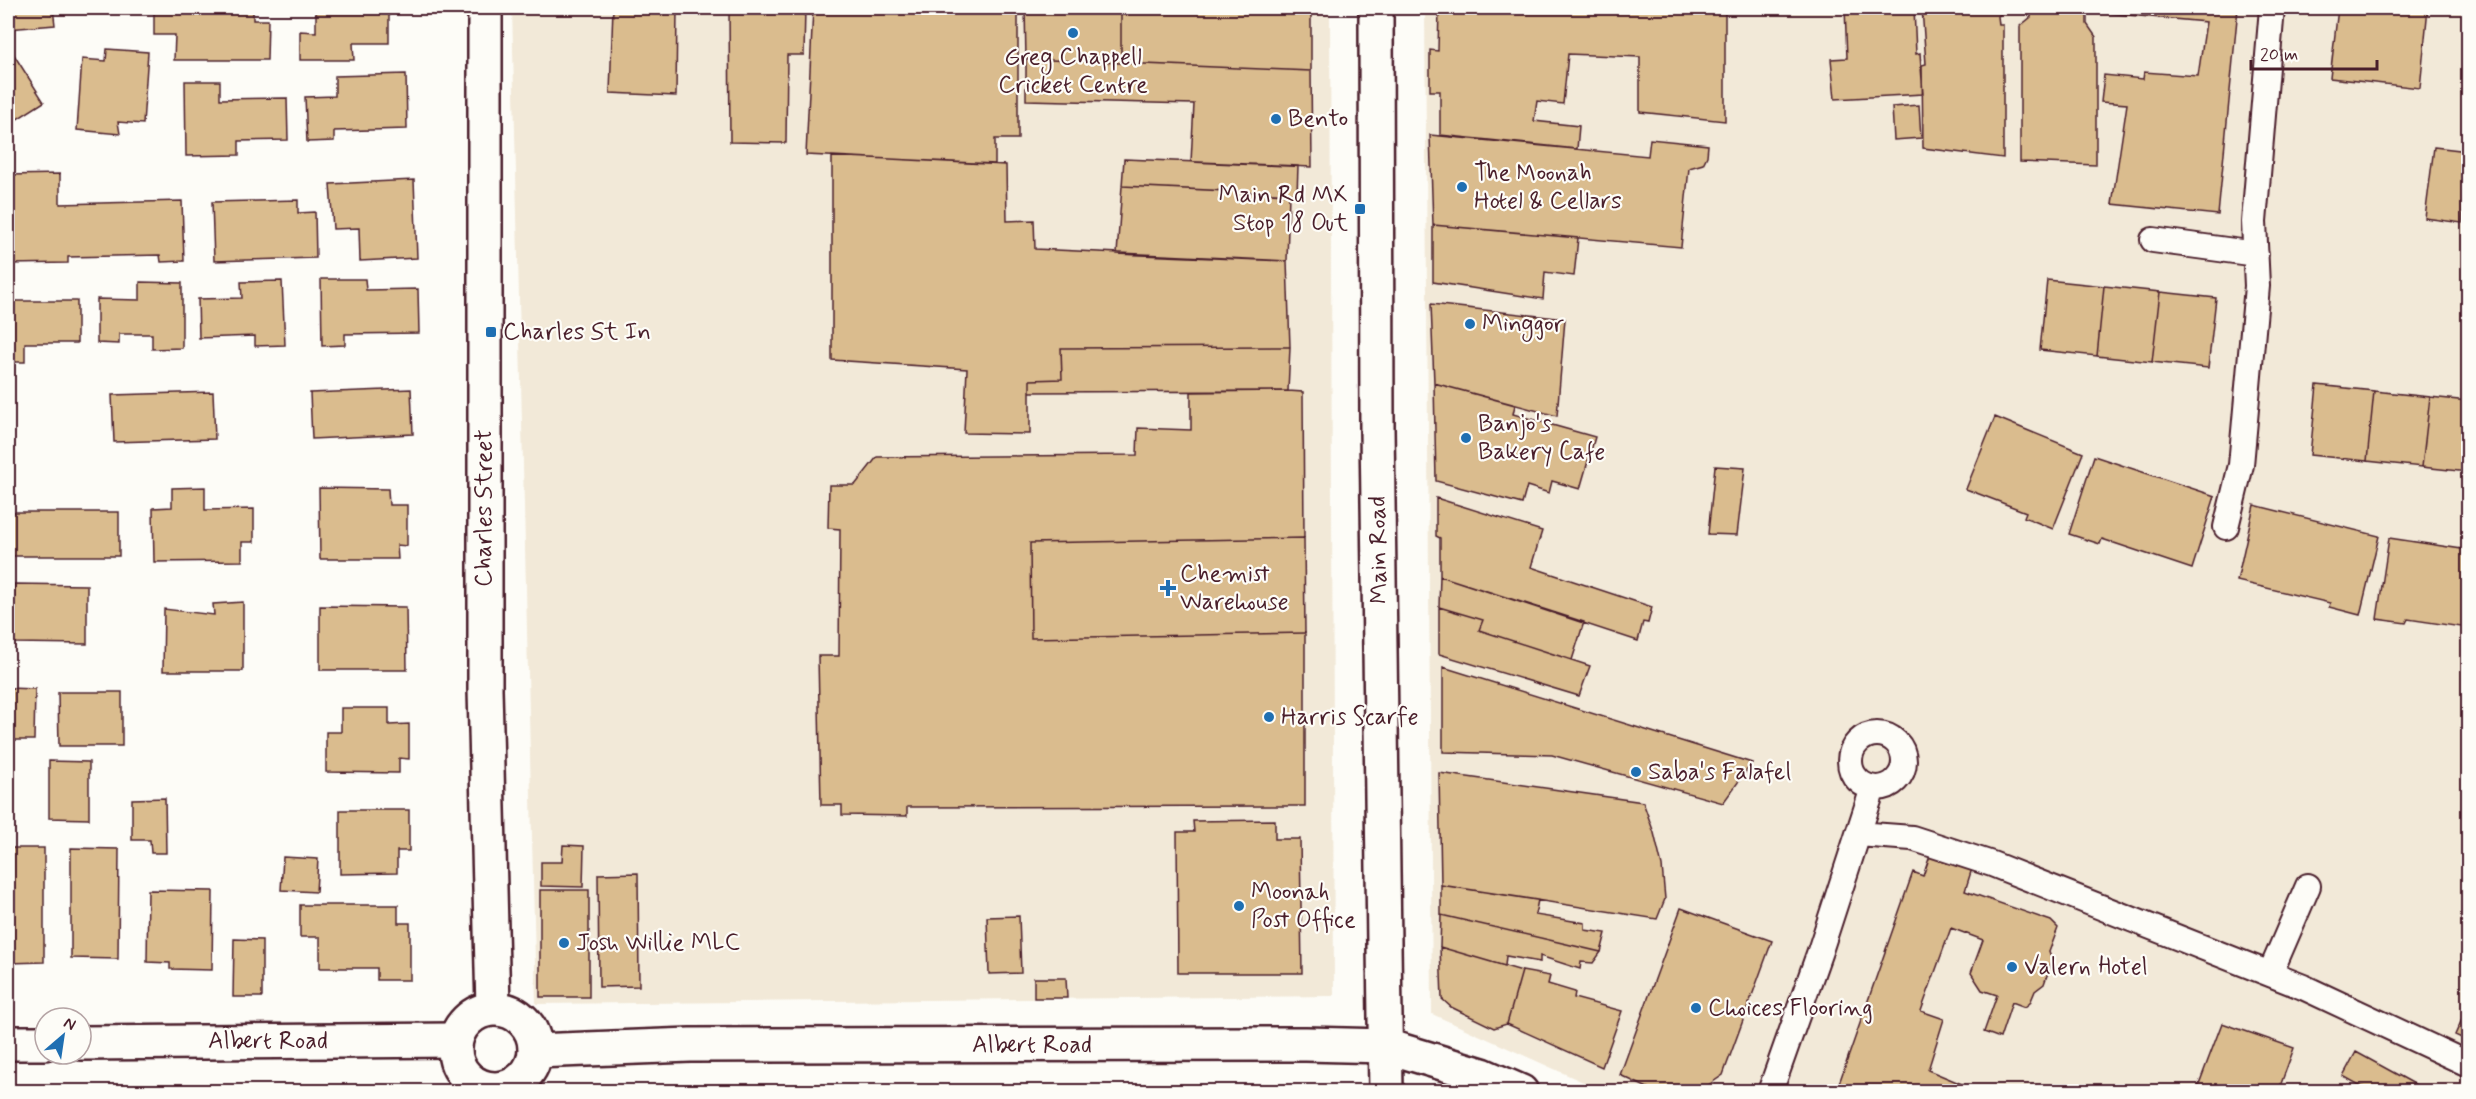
<svg xmlns="http://www.w3.org/2000/svg" width="2476" height="1099" viewBox="0 0 2476 1099" font-family="Mynerve,sans-serif">
<rect width="100%" height="100%" fill="#fdfcf7"/>
<filter id="ink" filterUnits="userSpaceOnUse"><feTurbulence type="fractalNoise" baseFrequency=".0167" numOctaves="2"/><feDisplacementMap in="SourceGraphic" scale="12" xChannelSelector="R" yChannelSelector="G"/><feConvolveMatrix kernelMatrix="1 2 1 2 8 2 1 2 1" color-interpolation-filters="sRGB"/></filter>
<g filter="url(#ink)">
<path fill="#f2e9d8" d="M512,8H1330L1334,996L536,1004Z
M1425,8H2468V1091H1603L1432,1014Z"/>
<path fill="#dabc8e" stroke="#4a1f2b" stroke-width="1.5" d="M8,8H53L55,25L8,29Z
M154,8H253V20H268L267,60H174L175,35H154Z
M316,8H389V43H353L354,60H300V31L316,32Z
M613,8H677L676,96L610,93Z
M729,8H805L804,55H787L786,143L730,142Z
M813,8H1018V139H995V164L806,155Z
M1025,8H1121V63L1026,59Z
M1121,8H1311V71L1121,63Z
M1439,8H1725V121L1640,112V57L1568,54L1563,104L1537,101L1534,121L1579,126L1577,149L1440,135V91H1430V50L1438,51Z
M1845,8H1914L1916,54L1920,53L1923,94L1835,99L1831,59L1847,58Z
M1922,8H2009L1998,16L1999,25H2003V158L1923,148L1922,65L1926,64Z
M2032,8H2087V24L2096,37V165L2020,162V26L2031,17Z
M2107,8H2238L2218,215L2112,204L2127,104L2101,102L2104,75L2143,79L2144,72L2198,76L2206,22L2106,13Z
M2338,8H2428L2420,88L2330,78Z
M9,47L44,102L8,125V48Z
M107,49L148,52L143,124L118,122L120,134L77,130L82,59L106,61Z
M1026,59L1311,71L1312,167L1191,162L1194,104L1026,100Z
M406,74L407,129L334,131V141L307,142L305,97L335,96V76Z
M185,81H220V99L287,98L288,140L239,141V155L186,156Z
M1919,105L1921,138L1894,140L1892,107Z
M1430,135L1648,156L1650,139L1708,145L1707,156L1703,164L1689,168L1681,247L1433,225Z
M2434,147L2468,151V192L2465,191L2462,223L2425,218Z
M832,156L1006,165L1007,221L1034,220L1035,249L1287,261L1290,347L1061,348L1062,379L1030,380V434L964,433L967,369L832,360Z
M1124,159L1298,166L1297,194L1122,186Z
M60,174V204L182,201L184,261L161,262L160,255L68,257V263L10,264L8,175Z
M414,180L417,258L360,261L359,228L333,229L330,184Z
M1122,186L1289,194L1287,261L1117,254Z
M298,200V213L315,212L316,258L214,261L212,202Z
M1433,225L1578,238L1574,276L1545,272L1543,299L1433,282Z
M321,279H365L366,290L418,289L419,333L345,334V345L322,346Z
M2047,280L2104,286L2097,356L2040,350Z
M282,281L285,345L255,346V336L199,338L198,299L242,298L241,282Z
M140,282L182,283V348L152,349V334H119V344L97,343V299L140,300Z
M2104,286L2160,292L2152,362L2097,356Z
M2160,292L2216,298L2208,368L2152,362Z
M8,301H77V343H25V362H8Z
M1431,304L1565,319L1557,416L1434,383Z
M1290,347L1288,391L1030,392V380L1062,379L1061,348Z
M1434,383L1515,405L1513,414L1595,437L1580,489L1552,481L1549,493L1527,486L1522,504L1436,481Z
M2317,385L2374,391L2367,461L2310,455Z
M411,389L413,434L312,439L310,393Z
M1288,391L1303,392L1304,538L1030,543L1031,638L1305,633V806L907,807V816L842,815V805H821L818,656H839L840,529L828,528L829,485H855L877,457L1137,455L1138,428L1191,430V392Z
M2374,391L2430,397L2422,467L2367,461Z
M213,392L215,439L114,442L112,395Z
M2430,397L2468,401V472L2422,467Z
M1995,417L2083,453L2053,529L2024,517L2026,512L1966,489Z
M2094,456L2215,496L2192,569L2102,539L2100,544L2069,534Z
M1715,466L1745,468L1737,535L1708,534Z
M205,487V510L254,509V542H242V561L154,562L153,508L172,507V488Z
M319,488L388,489L389,505H407V546L397,545L398,559H320Z
M1436,498L1542,531L1531,567L1652,607L1648,623L1643,622L1638,641L1440,576V538L1436,536Z
M2254,505L2379,536L2360,615L2329,607L2330,603L2237,581Z
M8,512H119V556H8Z
M1304,538L1305,633L1031,638L1030,543Z
M2389,538L2468,550V628L2408,619L2406,623L2377,619Z
M1440,576L1584,622L1572,660L1479,630L1483,620L1439,607Z
M14,584L87,585V644L14,643Z
M243,602V671H163L164,609L214,615L213,604Z
M320,606L406,607L407,670H320Z
M1439,607L1483,620L1479,630L1590,666L1579,696L1439,654Z
M1443,667L1752,763L1723,803L1552,755L1443,752Z
M8,688L35,689L34,740H8Z
M58,692H122V746H59Z
M341,708H389V725L409,724V759L399,758V773L326,772V732H341Z
M49,761L89,762V819L49,818Z
M1439,773L1643,802L1654,833L1662,866L1665,899L1657,919L1441,885Z
M165,798L166,853H151L150,840H132V799Z
M340,810H409V851H397V873L340,874Z
M1275,820V839H1300L1302,973H1178L1177,832H1194L1193,821Z
M563,845L584,846L583,887L541,886V862H562Z
M1933,847L1974,862L1965,891L2051,921L2058,928L2049,952L2052,961L2044,984L2035,991L2030,1003L2025,1007L2012,1002L2000,1038L1984,1032L1997,995L1982,990L1971,973L1983,940L1951,928L1921,1011L1944,1019L1928,1070L1981,1092H1836L1913,872L1923,876Z
M8,848H44V962L8,963Z
M71,848L119,849L118,959L71,958Z
M283,857L318,859L316,892L281,890Z
M638,873L639,986L599,987L598,874Z
M1441,885L1538,900L1535,915L1585,923V930L1606,933L1601,952L1441,915Z
M148,890L213,891L212,970L170,969V963L147,962Z
M540,890H589V997H540Z
M300,905H398V923H410V980H377V968H320V937H300Z
M1681,908L1772,941L1723,1075L1698,1092H1656L1620,1075Z
M1441,915L1601,952L1593,963L1581,962L1580,969L1540,956V962L1506,956L1505,966L1440,947Z
M1019,916L1021,973L989,974L987,917Z
M234,939L262,940V997H233Z
M1440,947L1522,971L1507,1024L1494,1028L1451,1007L1442,999Z
M1522,971L1550,976L1548,984L1575,992L1574,998L1622,1011L1602,1067L1507,1024Z
M1034,978H1066L1067,998H1034Z
M2468,1006V1041L2455,1035Z
M2222,1023L2294,1048L2278,1092H2196Z
M2356,1052L2429,1092H2372L2343,1076Z
M1029,1088V1092H955V1089Z"/>
<g fill="none" stroke-linecap="round" stroke-linejoin="round">
<g stroke="#4a1f2b" stroke-width="28">
<path id="service" d="M2153,240L2256,254
M2226,527L2241,465L2257,286L2254,222L2272,8
M1850 761a27 27 0 1 1 54 0a27 27 0 1 1-54 0Z
M1858,834L1912,838L1992,864L2303,987L2468,1064
M2270,974L2308,886
M1770,1092L1820,951L1873,788"/>
</g>
<g stroke="#4a1f2b" stroke-width="38">
<path id="minor" d="M8,1043H45
M81,1043L455,1040"/>
</g>
<g stroke="#4a1f2b" stroke-width="38">
<path id="tertiary" d="M485,8V689L493,1008
M455 1049a40 40 0 1 1 80 0a40 40 0 1 1-80 0Z
M535,1051L690,1045L1306,1044L1386,1046L1482,1075L1521,1092"/>
</g>
<g stroke="#4a1f2b" stroke-width="38">
<path id="secondary" d="M1376,8L1377,428L1386,1092"/>
</g>
<use href="#service" stroke="#fdfcf7" stroke-width="24"/>
<use href="#minor" stroke="#fdfcf7" stroke-width="33"/>
<use href="#tertiary" stroke="#fdfcf7" stroke-width="33"/>
<use href="#secondary" stroke="#fdfcf7" stroke-width="33"/>
</g>
</g>
<g fill="#1f6fb2" stroke="#fdfcf7" stroke-width="2">
<circle cx="1073" cy="33" r="6"/>
<circle cx="1276" cy="119" r="6"/>
<circle cx="1462" cy="187" r="6"/>
<rect x="1354" y="203" width="12" height="12" rx="3"/>
<circle cx="1470" cy="324" r="6"/>
<rect x="485" y="326" width="12" height="12" rx="3"/>
<circle cx="1466" cy="438" r="6"/>
<path d="M1165 579h6v6h6v6h-6v6h-6v-6h-6v-6h6z"/>
<circle cx="1269" cy="717" r="6"/>
<circle cx="1636" cy="772" r="6"/>
<circle cx="1239" cy="906" r="6"/>
<circle cx="564" cy="943" r="6"/>
<circle cx="2012" cy="967" r="6"/>
<circle cx="1696" cy="1008" r="6"/>
</g>
<g text-anchor="middle" dominant-baseline="central" stroke-width="4.5" stroke-linejoin="round" paint-order="stroke">
<g font-size="24" fill="#4a1f2b" stroke="#fdfcf7" text-anchor="start">
<text x="1073" y="57" text-anchor="middle">Greg Chappell<tspan x="1073" dy="28">Cricket Centre</tspan></text>
<text x="1288" y="119">Bento</text>
<text x="1474" y="173">The Moonah<tspan x="1474" dy="28">Hotel &amp; Cellars</tspan></text>
<text x="1348" y="195" text-anchor="end">Main Rd MX<tspan x="1348" dy="28">Stop 18 Out</tspan></text>
<text x="1482" y="324">Minggor</text>
<text x="503" y="332">Charles St In</text>
<text x="1478" y="424">Banjo's<tspan x="1478" dy="28">Bakery Cafe</tspan></text>
<text x="1180" y="574">Chemist<tspan x="1180" dy="28">Warehouse</tspan></text>
<text x="1281" y="717">Harris Scarfe</text>
<text x="1648" y="772">Saba's Falafel</text>
<text x="1251" y="892">Moonah<tspan x="1251" dy="28">Post Office</tspan></text>
<text x="576" y="943">Josh Willie MLC</text>
<text x="2024" y="967">Valern Hotel</text>
<text x="1708" y="1008">Choices Flooring</text>
</g>
<g font-size="24" fill="#4a1f2b" stroke="#fdfcf7">
<text transform="translate(484 508) rotate(-90)">Charles Street</text>
<text transform="translate(1379 550) rotate(-91)">Main Road</text>
<text x="268" y="1041">Albert Road</text>
<text x="1032" y="1045">Albert Road</text>
</g>
</g>
<rect width="2476" height="1099" fill="none" stroke="#fdfcf7" stroke-width="30"/>
<rect x="15" y="15" width="2446" height="1069" fill="none" stroke="#4a1f2b" stroke-width="2" filter="url(#ink)"/>
<g transform="translate(63 1036) rotate(29)"><circle r="28" fill="#fdfcf7" stroke="#b5a4a5" stroke-width="1.5"/>
<path d="M0-4.5L10 22L0 15L-10 22Z" fill="#1f6fb2"/>
<text y="-9" font-size="16" font-weight="bold" text-anchor="middle" fill="#4a1f2b">N</text>
</g>
<path d="M2251 60v9h126v-9" fill="none" stroke="#4a1f2b" stroke-width="3"/>
<text x="2260" y="60" font-size="18" fill="#4a1f2b" stroke="#fdfcf7" stroke-width="4.5" paint-order="stroke">20 m</text>
</svg>
